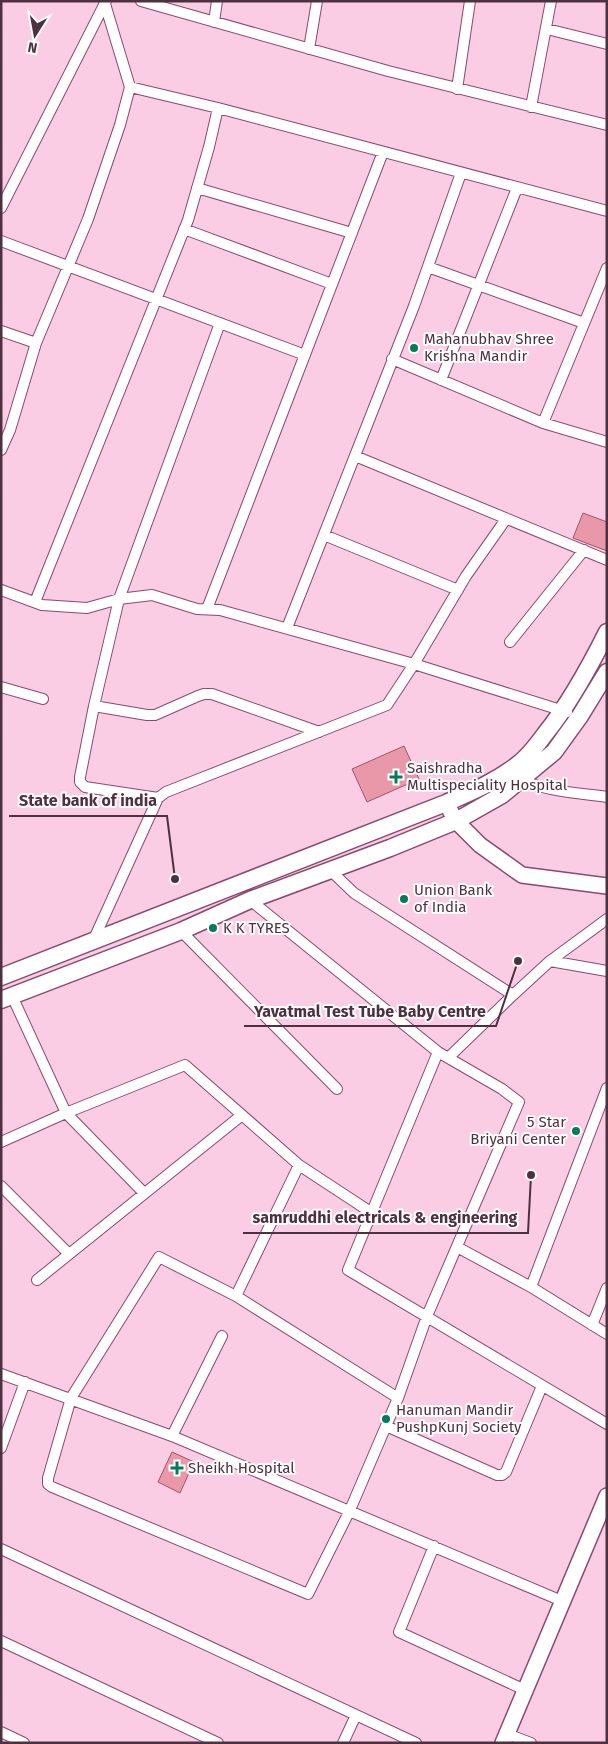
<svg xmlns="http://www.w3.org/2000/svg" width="608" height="1744" viewBox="0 0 608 1744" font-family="'Fira Sans',sans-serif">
<rect width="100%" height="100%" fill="#facde4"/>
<path fill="#e998a9" stroke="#9f5567" d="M583,513L607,522V551L573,538Z
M404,746L419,779L367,802L352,769Z
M172,1452L194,1462L180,1493L158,1482Z"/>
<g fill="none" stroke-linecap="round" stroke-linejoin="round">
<g stroke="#89496e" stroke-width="12">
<path id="street" d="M141,1L388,71L607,125
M214,22L217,1
M547,29L607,44
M309,49L317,1
M130,87L218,108L607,211
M457,89L470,1
M531,107L551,1
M197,188L352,233
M1,208L106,1
M184,229L332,284
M1,241L305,355
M428,267L584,323
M1,331L36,343
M392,359L543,423L607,442
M441,380L517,188
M543,423L607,268
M1,450L10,430L36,343L88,219L120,125L130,87L105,4
M355,456L607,560
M324,535L458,590
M1,590L42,605L87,608L119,599L152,595L197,609L220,610L414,664L567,712
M35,602L188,220L209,147L218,108
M207,609L383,152
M287,628L414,306L461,173
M510,642L584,550
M1,687L43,699
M94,706L147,715H155L198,696L204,694H212L319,732
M520,780C548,791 577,793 607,797
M158,798L85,787L80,782V777L94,706L119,599L220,323
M330,870L354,893L513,995L550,961L607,971
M250,900L438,1052L502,1089L519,1102L427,1316L398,1398L350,1510L308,1594L52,1487L48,1484V1478L71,1398L159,1257L236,1296L398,1398
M181,931L337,1089
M93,941L158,798L166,792L387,705L414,664L466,576L506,519
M550,961L607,919
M12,996L66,1113L144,1193
M438,1052L348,1270L607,1424
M448,1058L513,995
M1,1142L66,1113L185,1065L299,1165L372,1213
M1,1186L69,1254
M457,1247L531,1287L607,1334
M37,1280L242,1115
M531,1287L607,1088
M236,1296L299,1165
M592,1325L607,1288
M1,1374L172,1436L562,1601
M386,1426L497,1475H502L506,1472L542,1386
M172,1436L222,1336
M1,1448L25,1382
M434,1546L399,1632L525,1690
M1,1549L416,1743
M1,1641L218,1743
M1,1732L24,1743
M507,1734L531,1743
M343,1743L356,1715"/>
</g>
<g stroke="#89496e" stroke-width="18">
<path id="secondary" d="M446,803L456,821L480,845L522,875L607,886
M503,1743L607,1496"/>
</g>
<g stroke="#89496e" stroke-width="19">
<path id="primary" d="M1,977L446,803C471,792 495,782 517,765C528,757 537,745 545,734C570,703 589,668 607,632
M1,1000L181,931L250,900L390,848L456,821L502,795L554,752L580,716L607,672"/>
</g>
<use href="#street" stroke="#fff" stroke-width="10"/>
<use href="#secondary" stroke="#fff" stroke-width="15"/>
<use href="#primary" stroke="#fff" stroke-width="16"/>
</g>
<g fill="#007c5a" stroke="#fdfdfd" stroke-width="2">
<circle cx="414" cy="348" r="5"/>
<path d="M393.5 769.5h5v5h5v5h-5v5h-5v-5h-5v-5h5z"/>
<circle cx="404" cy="899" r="5"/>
<circle cx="213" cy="928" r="5"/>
<circle cx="576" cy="1131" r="5"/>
<circle cx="386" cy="1419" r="5"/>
<path d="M174.5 1460.5h5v5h5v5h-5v5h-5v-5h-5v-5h5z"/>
</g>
<g text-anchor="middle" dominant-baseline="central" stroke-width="4" stroke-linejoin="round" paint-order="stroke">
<g font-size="15" fill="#4e3141" stroke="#fdfdfd" text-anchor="start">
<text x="424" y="339">Mahanubhav Shree<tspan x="424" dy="17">Krishna Mandir</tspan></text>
<text x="407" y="768">Saishradha<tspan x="407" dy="17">Multispeciality Hospital</tspan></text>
<text x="414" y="890">Union Bank<tspan x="414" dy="17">of India</tspan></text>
<text x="223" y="928">K K TYRES</text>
<text x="566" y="1122" text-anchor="end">5 Star<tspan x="566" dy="17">Briyani Center</tspan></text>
<text x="396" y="1410">Hanuman Mandir<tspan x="396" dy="17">PushpKunj Society</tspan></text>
<text x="188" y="1468">Sheikh Hospital</text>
</g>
</g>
<path fill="none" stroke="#4e3141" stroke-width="2" d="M175 879L167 816H9M518 961L496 1026H244M531 1175L528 1233H243"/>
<g fill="#4e3141" stroke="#fdfdfd" stroke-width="2">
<circle cx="175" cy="879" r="5"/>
<circle cx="518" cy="961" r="5"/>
<circle cx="531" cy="1175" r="5"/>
</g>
<g font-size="16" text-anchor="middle" font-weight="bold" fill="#4e3141" stroke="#fdfdfd" stroke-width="4" stroke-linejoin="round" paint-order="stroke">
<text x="88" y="806">State bank of india</text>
<text x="370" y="1017">Yavatmal Test Tube Baby Centre</text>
<text x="385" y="1223">samruddhi electricals &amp; engineering</text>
</g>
<rect width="608" height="1744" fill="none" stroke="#4e3141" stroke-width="5"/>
<g transform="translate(35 35) rotate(191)" stroke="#fdfdfd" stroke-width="4" paint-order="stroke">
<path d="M0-4L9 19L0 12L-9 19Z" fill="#4e3141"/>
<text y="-8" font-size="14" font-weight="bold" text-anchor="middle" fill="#4e3141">N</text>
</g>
</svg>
